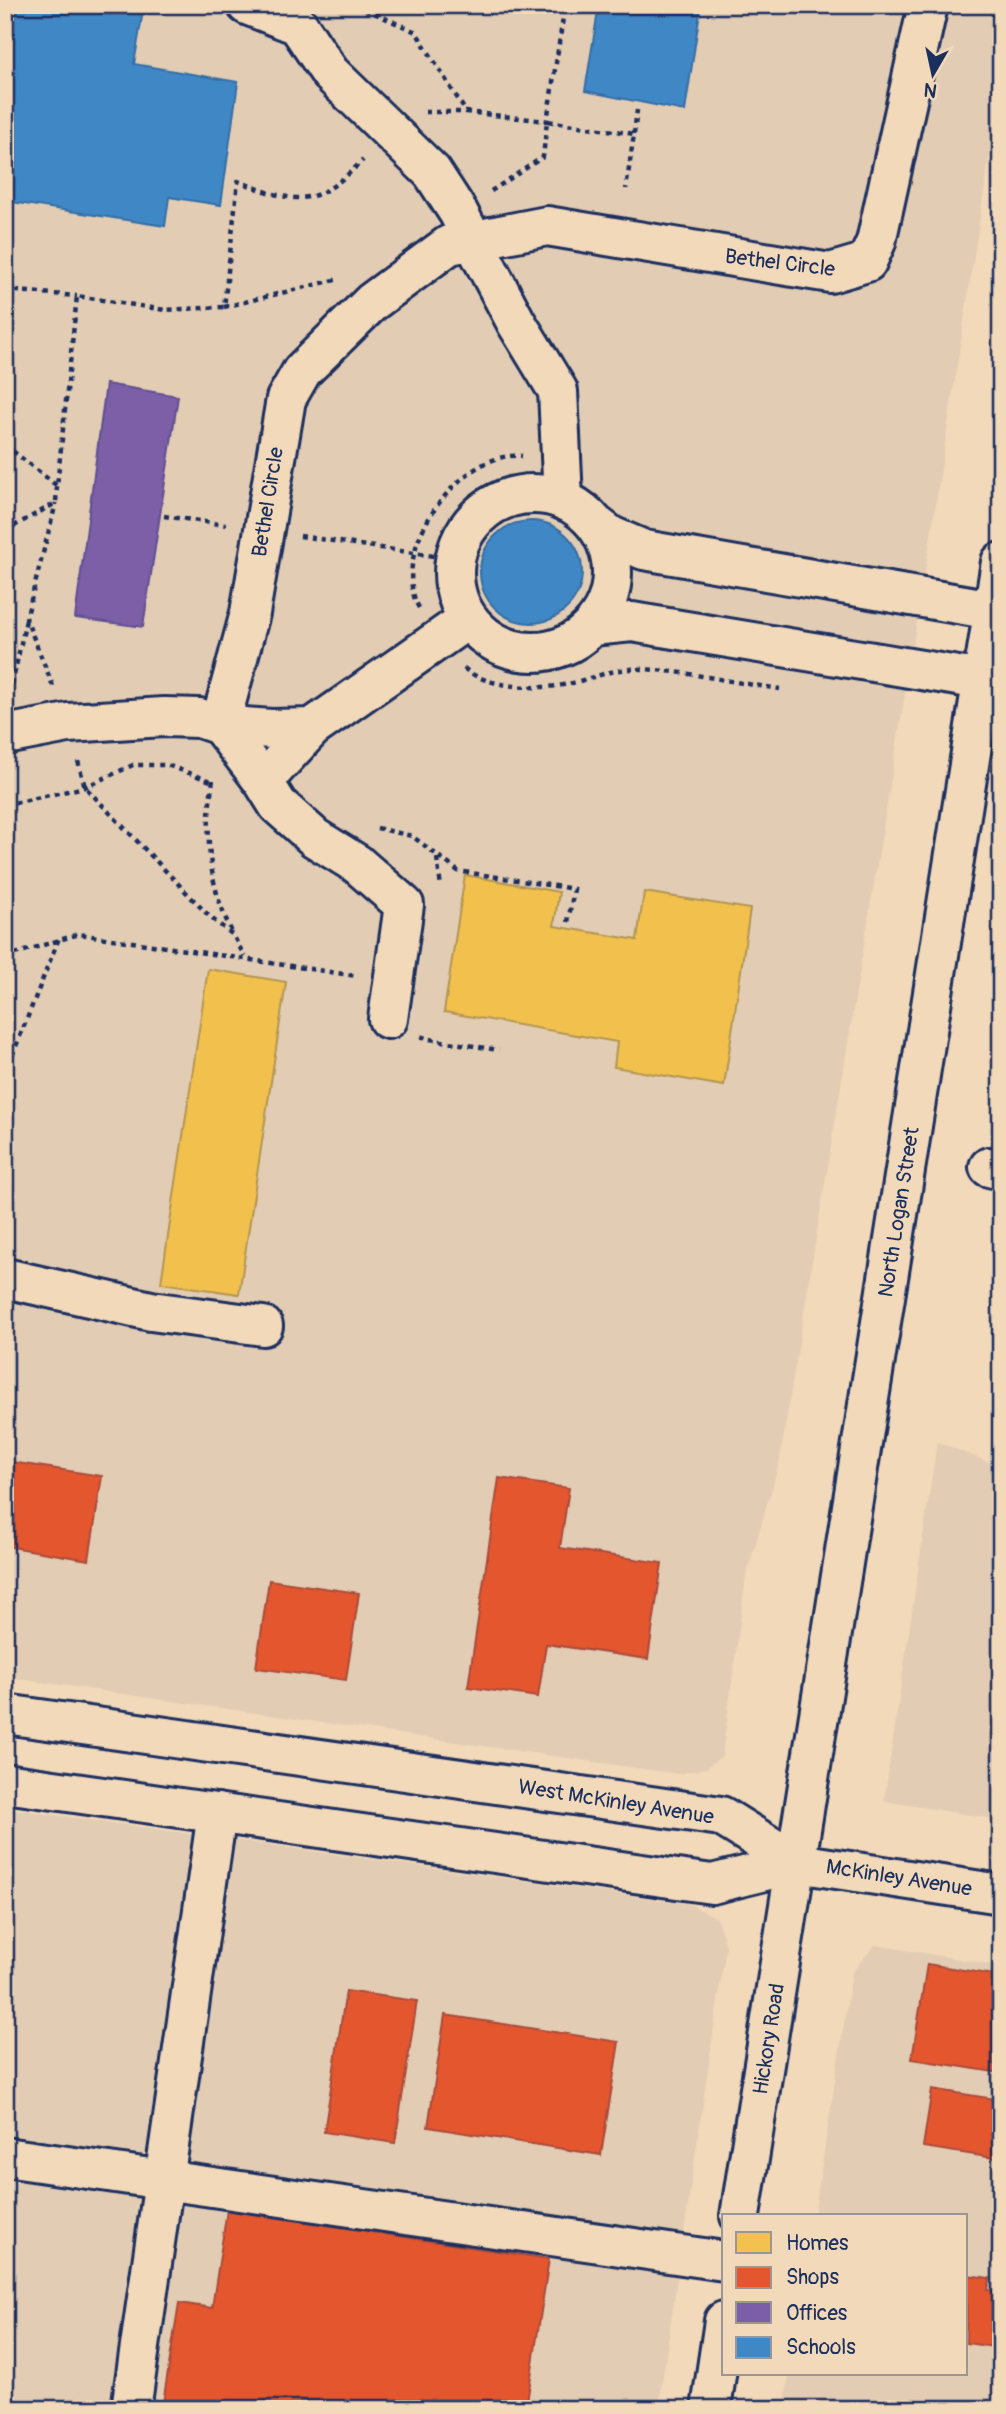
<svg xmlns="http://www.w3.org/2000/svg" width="1006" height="2414" viewBox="0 0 1006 2414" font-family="Pangolin,sans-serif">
<rect width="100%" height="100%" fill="#f2d9ba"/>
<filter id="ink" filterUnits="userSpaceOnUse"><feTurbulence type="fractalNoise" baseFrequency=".0143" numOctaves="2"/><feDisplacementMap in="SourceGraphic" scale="14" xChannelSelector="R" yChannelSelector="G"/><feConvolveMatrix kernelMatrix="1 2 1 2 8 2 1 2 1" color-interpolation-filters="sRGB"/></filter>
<g filter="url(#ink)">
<path fill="#e2ccb3" d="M5,5H1001V81L929,547L779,1464L746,1576L722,1756L706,1768L678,1774L5,1677Z
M937,1442L1001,1467V1820L884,1801Z
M5,1808L689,1904L717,1918L726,1946L658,2409H5Z
M875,1945L1001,1966V2409H784L789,2374H966V2216H814L852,1972Z"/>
<path fill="#f2c14e" stroke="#b29553" stroke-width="2" d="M465,875L559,892L554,926L637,940L644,892L750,909L724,1086L614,1067L617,1042L444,1012Z
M208,969L286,982L239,1294L161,1283Z"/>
<path fill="#e4572e" stroke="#a84b3c" stroke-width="2" d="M5,1461L102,1476L89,1560L5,1546Z
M499,1478L569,1488L560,1548L662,1563L648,1659L546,1644L538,1697L468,1687Z
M269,1580L359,1593L346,1680L256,1668Z
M927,1964L1001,1976V2073L912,2059Z
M346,1991L417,2001L395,2143L324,2132Z
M445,2015L619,2042L601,2155L428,2127Z
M932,2089L1001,2100V2159L923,2147Z
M227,2210L549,2259L526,2409H162L179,2303L212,2308Z
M967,2275L990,2278L988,2290L1001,2292V2348L966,2343Z"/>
<path fill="#7b5ea7" stroke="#5e5091" stroke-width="2" d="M106,384L178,396L143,627L75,618Z"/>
<path fill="#3f88c5" stroke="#346da6" stroke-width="2" d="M5,5H144L134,64L238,82L221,205L169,197L165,226L5,201Z
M599,5H701L685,111L585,91Z
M480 572a51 51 0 1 1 102 0a51 51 0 1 1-102 0Z"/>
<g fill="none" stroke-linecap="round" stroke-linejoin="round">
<g stroke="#1b2f5e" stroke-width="44">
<path id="minor" d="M247,5L298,25L330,73L432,172L458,212L516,322L558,391L563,500
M454 573a79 79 0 1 1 158 0a79 79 0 1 1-158 0Z
M595,524L611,536L644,550L993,610
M592,626L632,622L982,680
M5,735L68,723L164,717L199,718L220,725L271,729L312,728L468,619
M263,781L312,728
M388,1019L404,905L357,864L315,838L278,805L263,781L220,725L250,613L286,399L302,371L372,302L449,245L547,226L830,273L867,262L876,242L928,5
M989,1167L1001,1170
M5,1278L151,1311L263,1326
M5,2157L724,2261
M740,2216L1001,562
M131,2409L217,1813
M711,2409L724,2321"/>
</g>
<g stroke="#1b2f5e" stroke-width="44">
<path id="major" d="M5,1714L721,1816L797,1863
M5,1783L712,1884L797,1863L1001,1894"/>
</g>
<path stroke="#1b2f5e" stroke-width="4.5" stroke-dasharray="5 5" stroke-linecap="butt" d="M356,5L416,32L466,112
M425,112H466L547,121L565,5
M634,134L637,110
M491,191L543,157L547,121L634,134L626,189
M5,290L77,296
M224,307L339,279
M5,445L57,486L77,296L165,310L224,307L238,181C299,205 315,208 363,160
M164,516L226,525
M5,531L56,503L57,486
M300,536L454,559
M419,608C387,552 460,449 522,456
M464,668C485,687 531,689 557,686C586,682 612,667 641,669C687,671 735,683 780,689
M53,686L26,619L56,503
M10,694L26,620
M78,761L85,787L211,918L233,935L245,957
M213,780C204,833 208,886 233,934
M5,805L85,787L133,765H167L211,781
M377,828L412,836L458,871L574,889L568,922
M437,858L441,887
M5,957L79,934L357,976
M424,1035L423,1038L499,1050
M5,1074L59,938"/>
<use href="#minor" stroke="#f2d9ba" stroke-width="38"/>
<use href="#major" stroke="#f2d9ba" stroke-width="38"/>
</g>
</g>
<g text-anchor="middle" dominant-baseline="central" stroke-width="7" stroke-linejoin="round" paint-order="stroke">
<g font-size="21" fill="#1b2f5e" stroke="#f2d9ba">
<text transform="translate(780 263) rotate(7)">Bethel Circle</text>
<text transform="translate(268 502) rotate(-81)">Bethel Circle</text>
<text transform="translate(899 1212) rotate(-81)">North Logan Street</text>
<text transform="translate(616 1802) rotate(9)">West McKinley Avenue</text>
<text transform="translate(899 1878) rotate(9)">McKinley Avenue</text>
<text transform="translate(769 2039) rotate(-81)">Hickory Road</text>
</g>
</g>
<rect width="1006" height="2414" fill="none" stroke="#f2d9ba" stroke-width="28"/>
<rect x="14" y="14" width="978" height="2386" fill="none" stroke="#1b2f5e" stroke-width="2.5" filter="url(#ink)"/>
<rect x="722" y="2214" width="245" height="161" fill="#f2d9ba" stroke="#9c9595" stroke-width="2"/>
<rect x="736" y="2232" width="35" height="21" fill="#f2c14e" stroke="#9c9595" stroke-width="2"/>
<text x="786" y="2250" font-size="21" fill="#1b2f5e">Homes</text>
<rect x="736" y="2267" width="35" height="21" fill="#e4572e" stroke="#9c9595" stroke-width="2"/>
<text x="786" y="2284" font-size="21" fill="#1b2f5e">Shops</text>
<rect x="736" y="2302" width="35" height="21" fill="#7b5ea7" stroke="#9c9595" stroke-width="2"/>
<text x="786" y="2320" font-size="21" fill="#1b2f5e">Offices</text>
<rect x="736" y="2337" width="35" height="21" fill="#3f88c5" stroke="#9c9595" stroke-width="2"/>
<text x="786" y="2354" font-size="21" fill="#1b2f5e">Schools</text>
<g transform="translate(933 74) rotate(189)" stroke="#f2d9ba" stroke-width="5" paint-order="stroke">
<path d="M0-5L12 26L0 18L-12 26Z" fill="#1b2f5e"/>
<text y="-10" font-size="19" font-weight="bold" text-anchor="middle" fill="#1b2f5e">N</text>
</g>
</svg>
